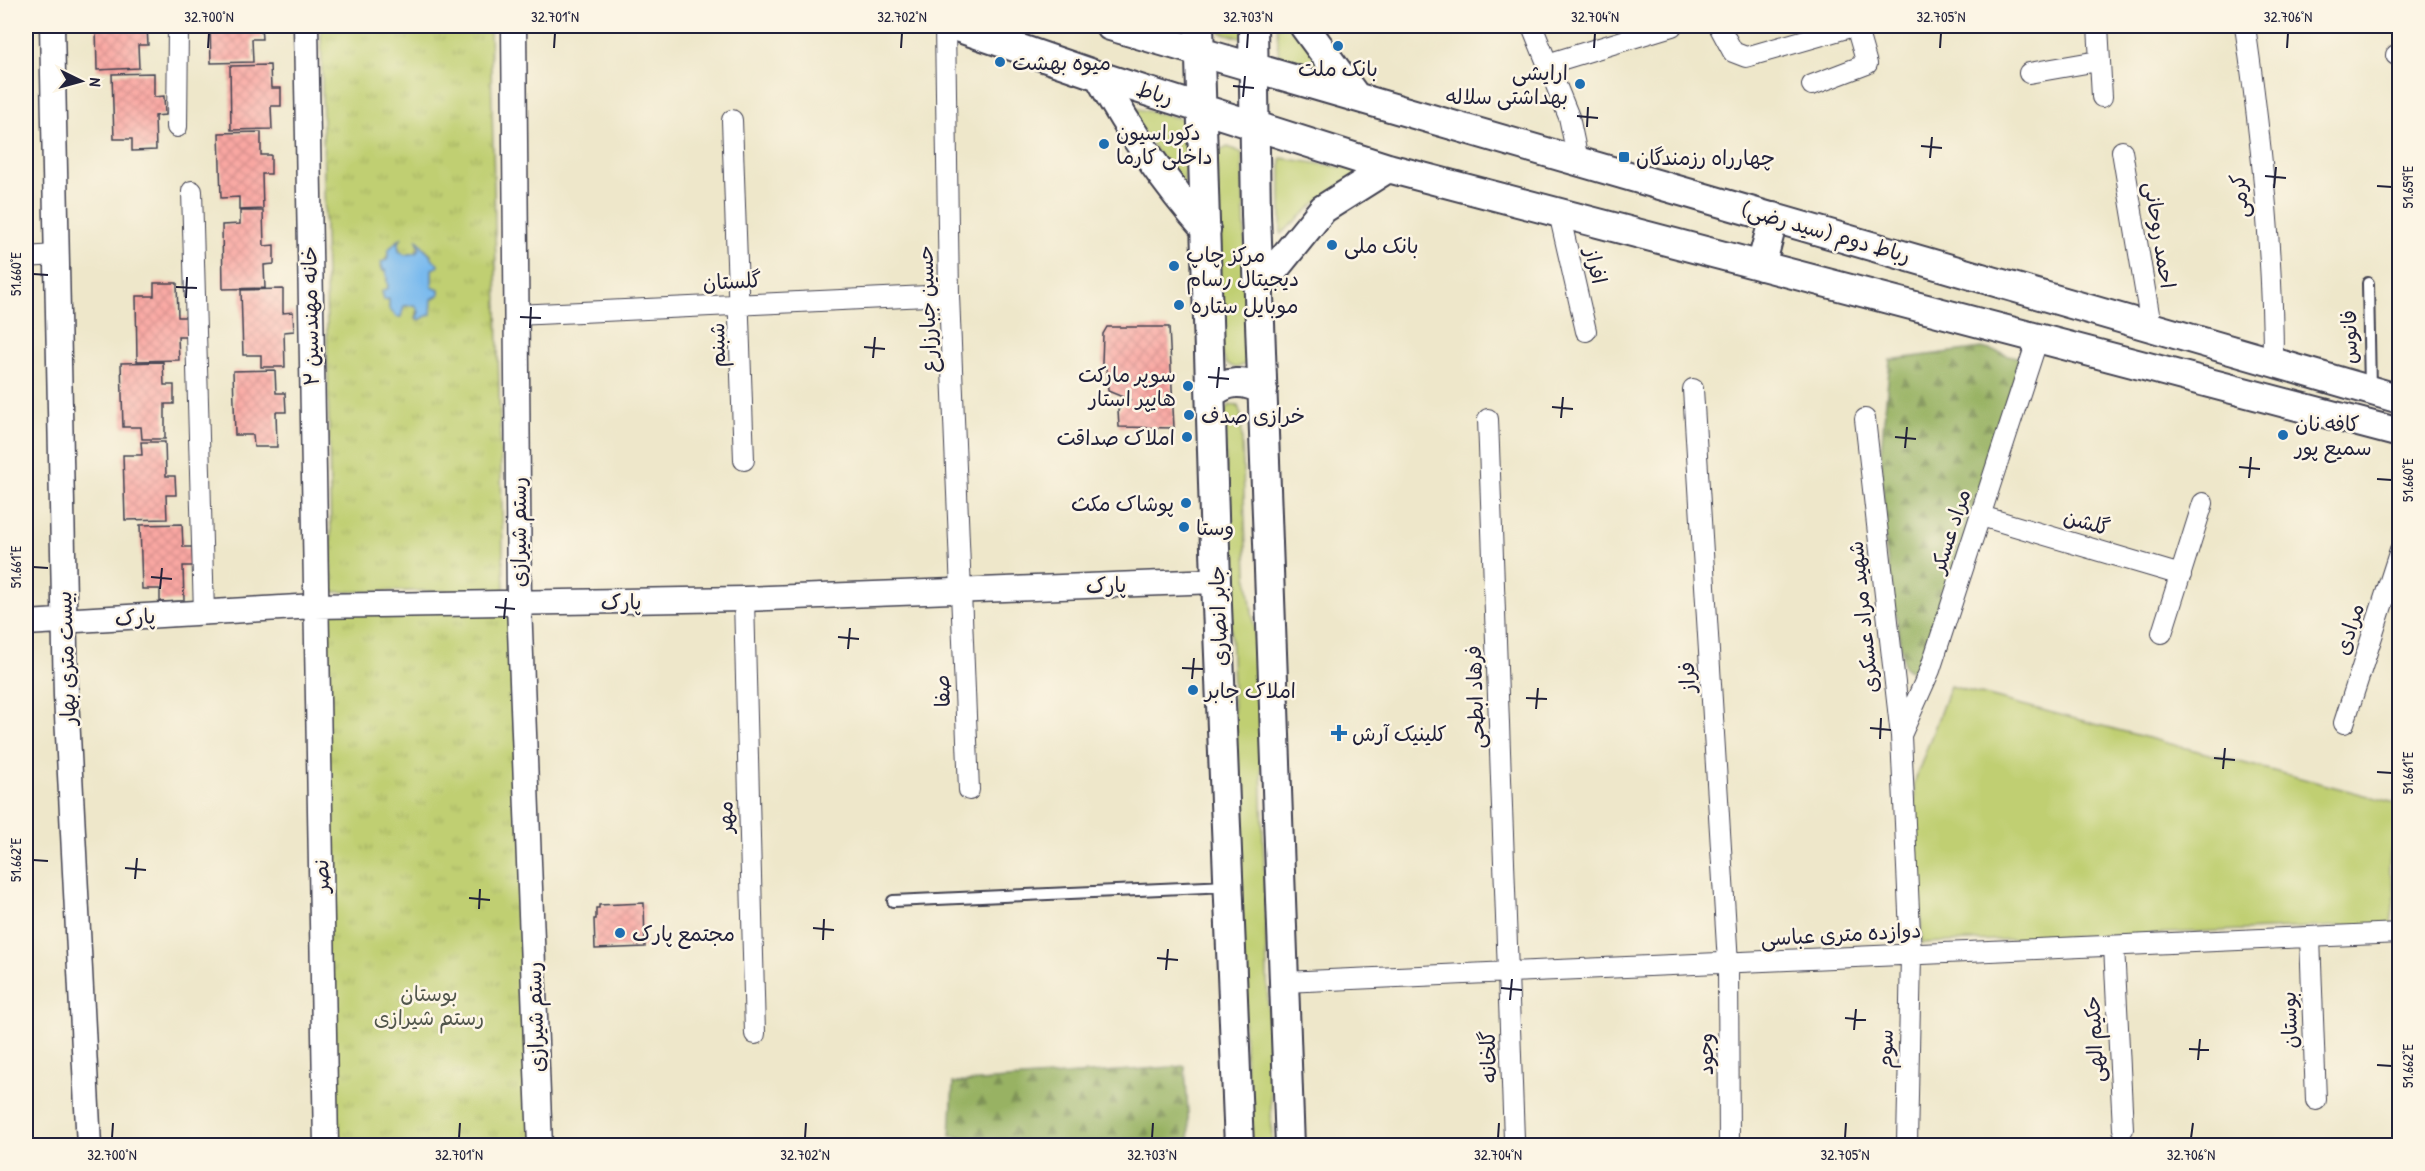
<svg xmlns="http://www.w3.org/2000/svg" width="2425" height="1171" viewBox="0 0 2425 1171" font-family="'Patrick Hand','Playpen Sans Arabic',sans-serif">
<defs>
<pattern id="forest-firs" width="22" height="20" patternUnits="userSpaceOnUse" patternTransform="scale(1.5)"><rect width="22" height="20" fill="#98b264"/><path d="M5 1l3.5 6h-7zM16 11l3.5 6h-7z" fill="#7c9054"/></pattern>
<pattern id="park-tufts" width="24" height="20" patternUnits="userSpaceOnUse" patternTransform="scale(1.5)"><rect width="24" height="20" fill="#c0cf72"/><path d="M3 7l-1-3M5 7V3M7 7l1-3M15 17l-1-3M17 17v-4M19 17l1-3" fill="none" stroke="#a5b164"/></pattern>
<pattern id="building-cross-hatch" width="8" height="8" patternUnits="userSpaceOnUse" patternTransform="scale(1.5)"><rect width="8" height="8" fill="#f9a7a2"/><path d="M0 0l8 8M0 8l8-8" fill="none" stroke="#d58f8c"/></pattern>
</defs>
<rect width="100%" height="100%" fill="#fcf5e5"/>
<filter id="ink" filterUnits="userSpaceOnUse"><feTurbulence type="fractalNoise" baseFrequency=".0167" numOctaves="2"/><feDisplacementMap in="SourceGraphic" scale="12" xChannelSelector="R" yChannelSelector="G"/><feConvolveMatrix kernelMatrix="1 2 1 2 8 2 1 2 1" color-interpolation-filters="sRGB"/></filter>
<filter id="wash" filterUnits="userSpaceOnUse"><feTurbulence type="fractalNoise" baseFrequency=".008" numOctaves="4" result="noise"/><feDisplacementMap in="SourceGraphic" scale="24" xChannelSelector="R" yChannelSelector="G"/><feGaussianBlur stdDeviation="1.35" result="paint"/><feColorMatrix in="noise" values="0 0 0 0 0 0 0 0 0 0 0 0 0 0 0 0 0 1.4 0 .05"/><feComposite in="paint" operator="in"/></filter>
<g filter="url(#wash)">
<rect width="100%" height="100%" fill="#eee7ca"/>
<path fill="#c0cf72" stroke="#717856" stroke-width="1.5" d="M1219,26H1244V39L1220,32Z
M1277,26H1295L1334,78L1279,63Z
M1125,106L1188,120L1184,191Z
M1228,147L1242,153L1249,350L1246,364L1236,368L1226,364L1222,352L1216,152Z
M1281,158L1367,171L1317,202L1281,234Z
M1230,405L1238,406L1241,415L1247,574L1258,659L1272,1145H1248L1224,413Z
M1950,686L2399,804V835L2390,854L2389,869L2395,892L2391,924L1922,943L1914,783Z"/>
<path fill="url(#forest-firs)" stroke="#5d6a50" stroke-width="1.5" d="M1982,348L2021,358L1921,675L1904,667L1886,549L1881,451L1890,360Z
M1185,1066L1190,1145L984,1146V1142L950,1136L953,1083Z"/>
<path fill="url(#park-tufts)" stroke="#717856" stroke-width="1.5" fill-rule="evenodd" d="M321,26H490L504,590L332,592ZM401,239L398,244L399,251L405,255L416,253L419,243L431,254L432,288L439,290V295L432,299L419,320L416,319L418,308L415,305L404,306L400,311L389,298L386,269L383,270L381,267C389,258 388,244 401,239Z
M519,604L540,1145H330L315,606Z"/>
<path fill="#79baee" stroke="#4e6e94" stroke-width="1.5" d="M402,237L398,244L399,251L405,255L416,253L420,248L416,238L439,266L432,269V287L439,290V295L432,299L431,314L419,320L416,319L419,312L415,305L404,306L401,317H397L389,309V299L384,300L382,291L388,288L386,270L383,271L381,262L387,260L389,249Z"/>
<g id="blocks">
<path fill="url(#building-cross-hatch)" d="M96,26H147L148,45H138L139,68L97,70Z
M210,26H261L262,39H252L253,62L211,63Z
M270,65L271,88H281V106H271L272,129L231,130L230,66Z
M154,73V97L164,96L165,115L155,116L156,150L132,151V139H114L112,74Z
M261,132V155H271V174H262L263,209L239,210V197L221,198L219,133Z
M240,211H263L264,246L274,245V264L264,265L265,288L223,289L222,225L240,224Z
M154,283H177L178,317H188V337H178L179,360L137,361L136,296H154Z
M283,289V313L293,312L294,331L284,332L285,367H261V355H243L241,290Z
M1107,327H1169L1174,428L1119,427L1118,410L1130,400L1108,391L1107,371L1102,363L1103,334Z
M163,362L164,385H174V404H165V439H142L141,427H123L121,363Z
M275,370L276,393H285L286,412H276L277,447H254L253,435H235L233,371Z
M141,442H165L166,476H175L176,495H166L167,519L125,520L123,455H142Z
M182,524L183,547H192L193,566H183L184,601L160,602V589H142L140,525Z
M644,903L645,947L595,949L594,919H596V908H599V905Z"/>
</g>
</g>
<g filter="url(#ink)">
<use href="#blocks" fill-opacity="0" stroke="#414050" stroke-width="1.5"/>
<g fill="none" stroke-linecap="round" stroke-linejoin="round">
<g stroke="#414050" stroke-width="14">
<path id="service" d="M2368,283L2370,390
M893,901L1228,886"/>
</g>
<g stroke="#414050" stroke-width="22">
<path id="minor" d="M945,26L949,295L969,790
M1532,26L1569,117L1578,160
M1719,26L1733,52L1746,57L1854,26
M2098,26L2102,97
M2245,26C2261,136 2273,250 2273,362
M2396,55L2400,54
M1547,64L1672,26
M2029,73L2098,61
M1812,85L1867,64L1856,26
M732,120L744,460
M177,127L178,26
M2122,151L2151,326
M192,191L204,613
M1559,213L1586,331
M26,257L55,255
M516,315L949,295
M1693,389L1728,963L1729,1146
M1488,419L1514,1139
M1865,419L1901,736L1911,955L1907,1143
M1981,516L2181,575
M744,599L755,1034
M2162,633L2203,503
M2344,723L2400,550
M1901,735L1930,670L2038,338
M2310,937L2316,1100
M2114,946L2123,1129
M1284,982L2400,933"/>
</g>
<g stroke="#414050" stroke-width="27">
<path id="tertiary" d="M52,26L66,696L89,1146
M306,26L326,1146
M514,26L519,604L540,1146
M26,623L315,606L744,599L1216,581"/>
</g>
<g stroke="#414050" stroke-width="32">
<path id="secondary" d="M954,26L1099,76L1388,168L2400,433
M1110,26L2400,399
M1199,26L1216,581L1239,1146
M1253,26L1256,214L1290,1146
M1304,26L1354,94
M1099,76C1131,134 1163,181 1206,230
M1761,266L1774,217
M1259,288L1323,209L1388,168
M1211,394C1228,380 1243,380 1263,390"/>
</g>
<use href="#service" stroke="#fff" stroke-width="10"/>
<use href="#minor" stroke="#fff" stroke-width="20"/>
<use href="#tertiary" stroke="#fff" stroke-width="24"/>
<use href="#secondary" stroke="#fff" stroke-width="28"/>
</g>
</g>
<path fill="none" stroke="#22223b" stroke-width="2" d="M208,48L209,33M554,48L555,33M901,48L902,33M1247,48L1248,33M1594,48L1595,33M1940,48L1941,33M2287,48L2288,33M1233,86L1254,88M1243,97L1245,76M1577,116L1598,118M1587,127L1588,107M1921,146L1942,148M1930,158L1932,137M2265,176L2286,178M2377,186L2392,187M2274,188L2276,167M33,274L48,275M176,287L197,288M186,298L187,277M520,317L541,318M530,328L531,307M864,347L885,349M873,358L875,337M1208,377L1229,379M1217,388L1219,367M1552,407L1573,409M1561,418L1563,397M1895,437L1916,439M1905,448L1907,427M2239,467L2260,469M2249,478L2251,457M2377,479L2392,480M33,567L48,568M151,577L172,579M160,589L162,568M495,607L515,609M504,619L506,598M838,637L859,639M848,649L850,628M1182,668L1203,669M1192,679L1194,658M1526,698L1547,699M1536,709L1538,688M1870,728L1891,730M1880,739L1881,718M2214,758L2235,760M2223,769L2225,748M2377,772L2392,773M33,860L48,861M125,868L146,870M135,879L137,858M469,898L490,900M479,909L480,889M813,928L834,930M823,940L824,919M1157,958L1178,960M1166,970L1168,949M1501,988L1522,990M1510,1000L1512,979M1845,1018L1866,1020M1854,1030L1856,1009M2189,1049L2209,1050M2198,1060L2200,1039M2377,1065L2392,1066M112,1138L113,1123M459,1138L460,1123M805,1138L806,1123M1152,1138L1153,1123M1498,1138L1499,1123M1845,1138L1846,1123M2191,1138L2193,1123"/>
<g fill="#1f6fb2" stroke="#fcf5e5" stroke-width="2">
<circle cx="1338" cy="46" r="6"/>
<circle cx="1000" cy="62" r="6"/>
<circle cx="1580" cy="84" r="6"/>
<circle cx="1104" cy="144" r="6"/>
<rect x="1618" y="151" width="12" height="12" rx="3"/>
<circle cx="1332" cy="245" r="6"/>
<circle cx="1174" cy="266" r="6"/>
<circle cx="1179" cy="305" r="6"/>
<circle cx="1188" cy="386" r="6"/>
<circle cx="1189" cy="415" r="6"/>
<circle cx="2283" cy="435" r="6"/>
<circle cx="1187" cy="437" r="6"/>
<circle cx="1186" cy="503" r="6"/>
<circle cx="1184" cy="527" r="6"/>
<circle cx="1193" cy="690" r="6"/>
<path d="M1336 724h6v6h6v6h-6v6h-6v-6h-6v-6h6z"/>
<circle cx="620" cy="933" r="6"/>
</g>
<g text-anchor="middle" dominant-baseline="central" stroke-width="5" stroke-linejoin="round" paint-order="stroke">
<g font-size="21" fill="#22223b" stroke="#fcf5e5" text-anchor="start">
<text x="1012" y="62">میوه بهشت</text>
<text x="1338" y="68" text-anchor="middle">بانک ملت</text>
<text x="1568" y="72" text-anchor="end">ارایشی<tspan x="1568" dy="24">بهداشتی سلاله</tspan></text>
<text x="1116" y="132">دکوراسیون<tspan x="1116" dy="24">داخلی کارما</tspan></text>
<text x="1636" y="157">چهارراه رزمندگان</text>
<text x="1344" y="245">بانک ملی</text>
<text x="1186" y="254">مرکز چاپ<tspan x="1186" dy="24">دیجیتال رسام</tspan></text>
<text x="1191" y="305">موبایل ستاره</text>
<text x="1176" y="374" text-anchor="end">سوپر مارکت<tspan x="1176" dy="24">هایپر استار</tspan></text>
<text x="1201" y="415">خرازی صدف</text>
<text x="2295" y="423">کافه نان<tspan x="2295" dy="24">سمیع پور</tspan></text>
<text x="1175" y="437" text-anchor="end">املاک صداقت</text>
<text x="1174" y="503" text-anchor="end">پوشاک مکث</text>
<text x="1196" y="527">وستا</text>
<text x="1205" y="690">املاک جابر</text>
<text x="1352" y="733">کلینیک آرش</text>
<text x="632" y="933">مجتمع پارک</text>
</g>
<g font-size="21" fill="#22223b" stroke="#fcf5e5">
<text transform="translate(1155 93) rotate(17)">رباط</text>
<text transform="translate(2239 196) rotate(-95)">کرمی</text>
<text transform="translate(1826 232) rotate(16)">رباط دوم (سید رضی)</text>
<text transform="translate(2160 235) rotate(81)">احمد روحانی</text>
<text transform="translate(1596 266) rotate(77)">افراز</text>
<text transform="translate(732 281) rotate(-3)">گلستان</text>
<text transform="translate(927 309) rotate(-92)">حسین جبارزارع</text>
<text transform="translate(310 316) rotate(-91)">خانه مهندسین ۲</text>
<text transform="translate(2349 337) rotate(-91)">فانوس</text>
<text transform="translate(717 345) rotate(-91)">شبنم</text>
<text transform="translate(2087 522) rotate(16)">گلشن</text>
<text transform="translate(1950 531) rotate(-72)">مراد عسکر</text>
<text transform="translate(518 532) rotate(-90)">رستم شیرازی</text>
<text transform="translate(1106 585) rotate(-2)">پارک</text>
<text transform="translate(621 602) rotate(-1)">پارک</text>
<text transform="translate(1218 616) rotate(-92)">جابر انصاری</text>
<text transform="translate(135 617) rotate(-4)">پارک</text>
<text transform="translate(1863 617) rotate(-96)">شهید مراد عسکری</text>
<text transform="translate(2349 629) rotate(-72)">مرادی</text>
<text transform="translate(66 658) rotate(-92)">بیست متری بهار</text>
<text transform="translate(1687 677) rotate(-93)">فراز</text>
<text transform="translate(942 691) rotate(-92)">صفا</text>
<text transform="translate(1475 697) rotate(-92)">فرهاد ابطحی</text>
<text transform="translate(725 817) rotate(-91)">مهر</text>
<text transform="translate(321 876) rotate(-91)">نصر</text>
<text transform="translate(1841 934) rotate(-3)">دوازده متری عباسی</text>
<text transform="translate(535 1017) rotate(-92)">رستم شیرازی</text>
<text transform="translate(2289 1020) rotate(-92)">بوستان</text>
<text transform="translate(2094 1039) rotate(-93)">حکیم الهی</text>
<text transform="translate(1885 1049) rotate(-89)">سوم</text>
<text transform="translate(1705 1054) rotate(-90)">وجود</text>
<text transform="translate(1488 1057) rotate(-92)">گلخانه</text>
</g>
<g font-size="21" fill="#51564c" stroke="#fcf5e5">
<text x="429" y="993">بوستان<tspan x="429" dy="24">رستم شیرازی</tspan></text>
</g>
</g>
<rect width="2425" height="1171" fill="none" stroke="#fcf5e5" stroke-width="66"/>
<g transform="translate(81 81) rotate(95)" stroke="#fcf5e5" stroke-width="4.5" paint-order="stroke">
<path d="M0-4.5L10 22L0 15L-10 22Z" fill="#22223b"/>
<text y="-9" font-size="16" font-weight="bold" text-anchor="middle" fill="#22223b">N</text>
</g>
<rect x="33" y="33" width="2359" height="1105" fill="none" stroke="#22223b" stroke-width="2"/>
<g font-size="15" text-anchor="middle" fill="#22223b">
<text x="209" y="22">32.700°N</text>
<text x="555" y="22">32.701°N</text>
<text x="902" y="22">32.702°N</text>
<text x="1248" y="22">32.703°N</text>
<text x="1595" y="22">32.704°N</text>
<text x="1941" y="22">32.705°N</text>
<text x="2288" y="22">32.706°N</text>
<text transform="translate(2408 187) rotate(-90)" y="5">51.659°E</text>
<text transform="translate(16 274) rotate(-90)" y="5">51.660°E</text>
<text transform="translate(2408 480) rotate(-90)" y="5">51.660°E</text>
<text transform="translate(16 567) rotate(-90)" y="5">51.661°E</text>
<text transform="translate(2408 773) rotate(-90)" y="5">51.661°E</text>
<text transform="translate(16 860) rotate(-90)" y="5">51.662°E</text>
<text transform="translate(2408 1066) rotate(-90)" y="5">51.662°E</text>
<text x="112" y="1160">32.700°N</text>
<text x="459" y="1160">32.701°N</text>
<text x="805" y="1160">32.702°N</text>
<text x="1152" y="1160">32.703°N</text>
<text x="1498" y="1160">32.704°N</text>
<text x="1845" y="1160">32.705°N</text>
<text x="2191" y="1160">32.706°N</text>
</g>
</svg>
